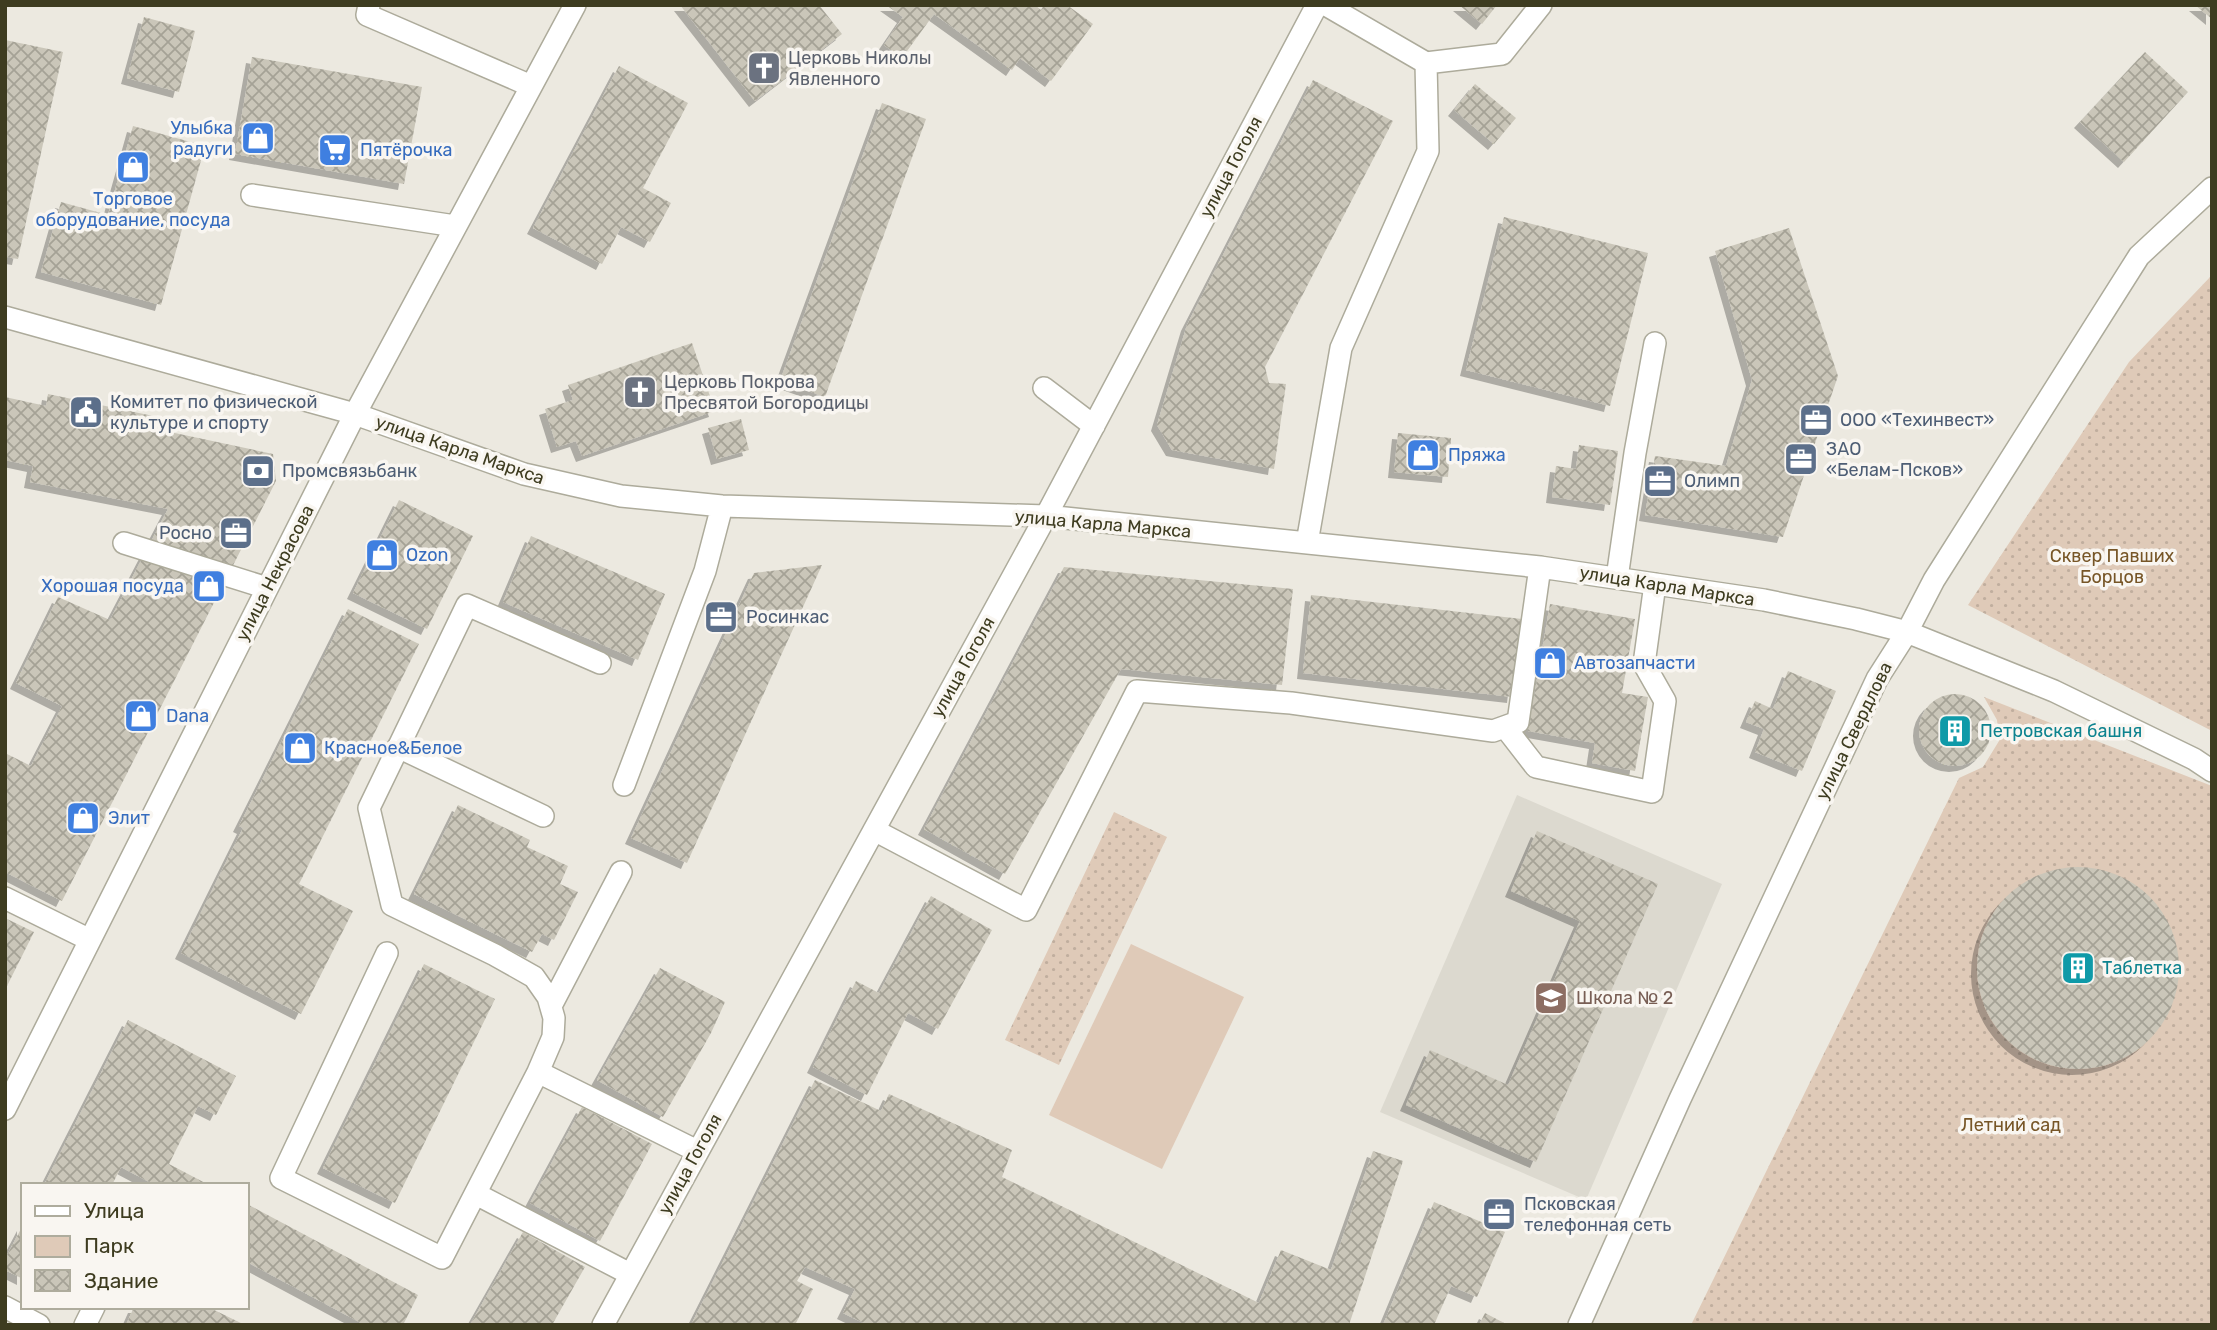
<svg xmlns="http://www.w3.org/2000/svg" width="2217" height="1330" viewBox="0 0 2217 1330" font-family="Rubik,sans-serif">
<defs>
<pattern id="green-dots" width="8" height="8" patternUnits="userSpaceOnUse" patternTransform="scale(1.75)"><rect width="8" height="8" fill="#dfcab8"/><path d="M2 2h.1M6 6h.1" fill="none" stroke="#c0ae9e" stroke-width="1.8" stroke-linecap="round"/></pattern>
<pattern id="building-cross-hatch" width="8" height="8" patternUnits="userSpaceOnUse" patternTransform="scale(1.75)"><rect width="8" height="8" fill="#cac6b9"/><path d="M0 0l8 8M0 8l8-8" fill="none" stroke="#a5a296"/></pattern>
<filter id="shadow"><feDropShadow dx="-6" dy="6" stdDeviation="0" flood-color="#0004"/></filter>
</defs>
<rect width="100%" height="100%" fill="#ece9e0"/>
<path fill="#dcd9cf" d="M1517,795L1722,884L1586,1200L1380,1112Z"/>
<path fill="url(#green-dots)" d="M2212,275V731L1968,605L2129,362Z
M1984,697L2212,786V1325H1691L1959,778L1983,767L1999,741L1997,720Z
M1114,812L1167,837L1059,1065L1005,1040Z"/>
<path fill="#dfcab8" d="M1131,944L1244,997L1162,1169L1049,1115Z"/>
<path fill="url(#building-cross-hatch)" filter="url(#shadow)" d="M680,5H819L842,34L755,101Z
M886,5H1035L1041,10L1044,5H1067L1093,24L1051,81L1020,58L1012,70L934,14L902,58L884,45L903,17Z
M1459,5H1497L1482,24Z
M2195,5H2212V19Z
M144,17L195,31L179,92L127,78Z
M5,40L63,52L18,259L5,257Z
M2145,52L2188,92L2124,162L2080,122Z
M252,57L422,87L404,184L235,154Z
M619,66L688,103L643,188L671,203L650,242L621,227L602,264L533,228Z
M1313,80L1393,121L1265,367L1269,383L1286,384L1274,469L1172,450L1157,425L1187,325Z
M1475,84L1516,118L1494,144L1454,110Z
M882,103L926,119L825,397L780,381Z
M133,126L205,146L161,305L41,272L61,202L108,215Z
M1504,217L1648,253L1610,406L1466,370Z
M1789,228L1838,376L1783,537L1645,515L1655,456L1726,466L1752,380L1715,251Z
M692,343L715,411L582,456L576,441L557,447L545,409L573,400L568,385Z
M48,394L158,417L156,429L273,454L276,481L62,901L5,872V753L31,766L62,706L16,683L58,597L110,620L168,509L30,482L33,466L5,460V397L46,406Z
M741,419L749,450L717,459L708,428Z
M1398,433L1451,438L1448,477L1394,472Z
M1579,445L1618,451L1610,505L1552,497L1556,466L1576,469Z
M399,500L473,536L427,629L353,593Z
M531,536L665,594L638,660L503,602Z
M822,565L687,863L631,838L754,573Z
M1064,567L1293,589L1282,685L1121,669L1005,874L924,829Z
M1311,595L1522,619L1513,697L1303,673Z
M1550,604L1635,619L1622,693L1648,697L1635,771L1592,763L1595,743L1528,731Z
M348,609L419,644L299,884L353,911L301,1014L181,953L243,828L239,826Z
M1788,671L1836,691L1802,771L1755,752L1764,729L1746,722L1755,701L1773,709Z
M1919 730a36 36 0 1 1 72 0a36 36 0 1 1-72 0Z
M458,805L530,840L527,847L568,866L560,884L578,892L554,940L542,934L532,952L414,894Z
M1537,831L1658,884L1536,1162L1406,1105L1430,1050L1508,1085L1580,921L1511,891Z
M1977 968a101 101 0 1 1 202 0a101 101 0 1 1-202 0Z
M931,896L992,930L938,1029L908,1013L867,1095L813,1067L856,981L879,993Z
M5,918L34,932L5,990Z
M424,964L495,999L395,1203L323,1168Z
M660,968L725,1002L711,1033L663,1117L597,1080Z
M128,1020L236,1076L216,1115L198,1106L169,1164L209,1185H155L121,1167L112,1185H44Z
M815,1080L881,1111L889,1094L1012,1150L1002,1177L1259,1303L1281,1250L1331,1270L1373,1151L1403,1161L1349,1325H868L843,1313L855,1289L805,1267L797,1281L813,1289L795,1325H691Z
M582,1107L652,1144L600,1241L530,1203Z
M1434,1202L1505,1232L1477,1297L1451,1286L1434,1325H1383Z
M247,1204L418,1295L403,1325H365L247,1262Z
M23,1225V1279L5,1270V1259Z
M523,1232L585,1267L552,1325H470Z
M134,1307H208L245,1325H126Z
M1485,1313L1508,1325H1479Z"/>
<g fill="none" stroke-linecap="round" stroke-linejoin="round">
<g stroke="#adab9b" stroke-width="24">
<path id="minor" d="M369,5L367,15L531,86
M1326,5L1426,63L1502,54L1541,5
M252,195L455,226
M5,317L355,414L524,474L621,496L722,506L1046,516L1540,567L1764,600L1856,619L1907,632L2054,691L2194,759L2212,771
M1044,388L1094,426
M124,543L267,588
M1307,543L1341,348L1428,151L1426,63
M1617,578L1635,453L1655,343
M1505,727L1536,767L1652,792L1665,701L1644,664L1655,584
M398,747L543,816
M624,785L705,571L722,506
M874,830L1026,910L1137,691L1291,703L1493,731L1518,722L1540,567
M5,898L90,940
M387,953L281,1178L442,1258L538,1072L697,1151
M551,1006L621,872
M538,1072L553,1037L554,1018L548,997L534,977L495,955L392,905L369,808L467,605L600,663
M5,1109L355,414L575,5
M476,1194L630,1274
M5,1307L39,1325
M85,1325L94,1307
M603,1325L1046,516L1317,5
M1579,1325L1680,1099L1877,679L1907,632L1934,580L2139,256L2212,188"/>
</g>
<use href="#minor" stroke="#fff" stroke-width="21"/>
</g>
<defs>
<g id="church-square" transform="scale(1.75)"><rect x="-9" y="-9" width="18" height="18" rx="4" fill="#6b7280" stroke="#f9f6f1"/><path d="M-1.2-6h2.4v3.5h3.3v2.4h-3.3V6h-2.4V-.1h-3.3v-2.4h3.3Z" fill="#fff"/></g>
<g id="shop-square" transform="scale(1.75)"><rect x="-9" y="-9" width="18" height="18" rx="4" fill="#3f7fe0" stroke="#f9f6f1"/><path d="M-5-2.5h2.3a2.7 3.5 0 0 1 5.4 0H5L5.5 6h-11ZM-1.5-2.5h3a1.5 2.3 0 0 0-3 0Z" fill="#fff"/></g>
<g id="supermarket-square" transform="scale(1.75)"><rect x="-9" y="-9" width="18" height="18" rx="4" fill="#3f7fe0" stroke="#f9f6f1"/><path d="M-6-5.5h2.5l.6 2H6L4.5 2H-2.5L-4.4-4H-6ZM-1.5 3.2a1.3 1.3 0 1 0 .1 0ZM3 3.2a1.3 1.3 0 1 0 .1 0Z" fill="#fff"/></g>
<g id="civic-square" transform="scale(1.75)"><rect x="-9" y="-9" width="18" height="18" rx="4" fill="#5c6f8a" stroke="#f9f6f1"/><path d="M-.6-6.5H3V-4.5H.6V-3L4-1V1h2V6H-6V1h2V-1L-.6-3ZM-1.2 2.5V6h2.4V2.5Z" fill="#fff"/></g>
<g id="office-square" transform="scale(1.75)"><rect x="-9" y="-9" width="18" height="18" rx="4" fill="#5c6f8a" stroke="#f9f6f1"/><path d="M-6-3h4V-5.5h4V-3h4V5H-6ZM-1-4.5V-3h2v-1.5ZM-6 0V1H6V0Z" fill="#fff"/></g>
<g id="bank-square" transform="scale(1.75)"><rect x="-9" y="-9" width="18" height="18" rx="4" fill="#5c6f8a" stroke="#f9f6f1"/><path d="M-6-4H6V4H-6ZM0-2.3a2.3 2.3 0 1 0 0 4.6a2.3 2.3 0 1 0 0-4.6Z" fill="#fff"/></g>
<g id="building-square" transform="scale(1.75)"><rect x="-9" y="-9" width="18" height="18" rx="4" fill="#0f9aa8" stroke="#f9f6f1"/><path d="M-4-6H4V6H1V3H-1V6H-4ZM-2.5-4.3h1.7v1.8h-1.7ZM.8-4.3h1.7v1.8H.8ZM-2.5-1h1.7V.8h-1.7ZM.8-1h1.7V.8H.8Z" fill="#fff"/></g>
<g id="school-square" transform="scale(1.75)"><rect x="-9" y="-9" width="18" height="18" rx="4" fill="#8d6e63" stroke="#f9f6f1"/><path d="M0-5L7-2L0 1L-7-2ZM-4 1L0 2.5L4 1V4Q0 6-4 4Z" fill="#fff"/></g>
</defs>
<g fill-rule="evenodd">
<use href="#church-square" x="764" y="68"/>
<use href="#shop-square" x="258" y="138"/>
<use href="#supermarket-square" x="335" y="150"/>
<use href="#shop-square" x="133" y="167"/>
<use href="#church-square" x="640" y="392"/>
<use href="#civic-square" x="86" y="412"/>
<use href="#office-square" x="1816" y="420"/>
<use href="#shop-square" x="1423" y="455"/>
<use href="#office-square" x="1801" y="459"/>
<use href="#bank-square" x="258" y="471"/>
<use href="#office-square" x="1660" y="481"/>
<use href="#office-square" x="236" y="533"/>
<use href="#shop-square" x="382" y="555"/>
<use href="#shop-square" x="209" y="586"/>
<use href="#office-square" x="721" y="617"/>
<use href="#shop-square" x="1550" y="663"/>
<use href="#shop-square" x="141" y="716"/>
<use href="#building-square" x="1955" y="731"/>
<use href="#shop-square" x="300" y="748"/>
<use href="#shop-square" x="83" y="818"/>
<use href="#building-square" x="2078" y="968"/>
<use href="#school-square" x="1551" y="998"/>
<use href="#office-square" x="1499" y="1214"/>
</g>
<g text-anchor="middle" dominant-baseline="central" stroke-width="7" stroke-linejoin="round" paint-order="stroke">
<g font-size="18" fill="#5b616d" stroke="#f9f6f1" text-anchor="start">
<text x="788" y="58">Церковь Николы<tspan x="788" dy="21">Явленного</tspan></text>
<text x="664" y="382">Церковь Покрова<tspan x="664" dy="21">Пресвятой Богородицы</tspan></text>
</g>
<g font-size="18" fill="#366cbe" stroke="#f9f6f1" text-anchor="start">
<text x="233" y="128" text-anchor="end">Улыбка<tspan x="233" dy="21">радуги</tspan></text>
<text x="360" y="150">Пятёрочка</text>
<text x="133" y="199" text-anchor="middle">Торговое<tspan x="133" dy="21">оборудование, посуда</tspan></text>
<text x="1448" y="455">Пряжа</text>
<text x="406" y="555">Ozon</text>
<text x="184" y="586" text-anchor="end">Хорошая посуда</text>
<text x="1574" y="663">Автозапчасти</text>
<text x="166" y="716">Dana</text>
<text x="324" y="748">Красное&amp;Белое</text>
<text x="108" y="818">Элит</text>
</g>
<g font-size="18" fill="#3e3c20" stroke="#f9f6f1">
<text transform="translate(1231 167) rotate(-62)">улица Гоголя</text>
<text transform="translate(460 450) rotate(19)">улица Карла Маркса</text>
<text transform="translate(1103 524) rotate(5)">улица Карла Маркса</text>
<text transform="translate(275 573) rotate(-63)">улица Некрасова</text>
<text transform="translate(1667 586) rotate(9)">улица Карла Маркса</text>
<text transform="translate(963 667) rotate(-61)">улица Гоголя</text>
<text transform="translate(1854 731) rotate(-64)">улица Свердлова</text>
<text transform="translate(690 1164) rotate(-61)">улица Гоголя</text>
</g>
<g font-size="18" fill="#4e5e75" stroke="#f9f6f1" text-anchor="start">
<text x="110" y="402">Комитет по физической<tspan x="110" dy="21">культуре и спорту</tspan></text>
<text x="1840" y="420">ООО «Техинвест»</text>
<text x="1826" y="449">ЗАО<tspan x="1826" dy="21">«Белам-Псков»</tspan></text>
<text x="282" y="471">Промсвязьбанк</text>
<text x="1684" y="481">Олимп</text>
<text x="212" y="533" text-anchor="end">Росно</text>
<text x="746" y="617">Росинкас</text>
<text x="1524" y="1204">Псковская<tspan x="1524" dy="21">телефонная сеть</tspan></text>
</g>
<g font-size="18" fill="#775627" stroke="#f9f6f1">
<text x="2112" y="556">Сквер Павших<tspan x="2112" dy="21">Борцов</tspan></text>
<text x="2011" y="1125">Летний сад</text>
</g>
<g font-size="18" fill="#0d838f" stroke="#f9f6f1" text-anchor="start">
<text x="1980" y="731">Петровская башня</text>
<text x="2102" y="968">Таблетка</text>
</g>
<g font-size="18" fill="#785e54" stroke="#f9f6f1" text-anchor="start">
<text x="1576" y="998">Школа № 2</text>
</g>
</g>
<rect width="2217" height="1330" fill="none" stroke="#3e3c20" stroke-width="14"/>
<rect x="21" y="1183" width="228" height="126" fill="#f9f6f1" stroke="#aeac9d" stroke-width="2"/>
<rect x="35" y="1206" width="35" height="10" fill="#ffffff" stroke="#aeac9d" stroke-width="2"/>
<text x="84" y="1218" font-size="21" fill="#3e3c20">Улица</text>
<rect x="35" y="1236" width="35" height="21" fill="#dfcab8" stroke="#aeac9d" stroke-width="2"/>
<text x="84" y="1253" font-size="21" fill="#3e3c20">Парк</text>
<rect x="35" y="1270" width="35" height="21" fill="url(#building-cross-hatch)" stroke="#aeac9d" stroke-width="2"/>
<text x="84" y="1288" font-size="21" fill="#3e3c20">Здание</text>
</svg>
